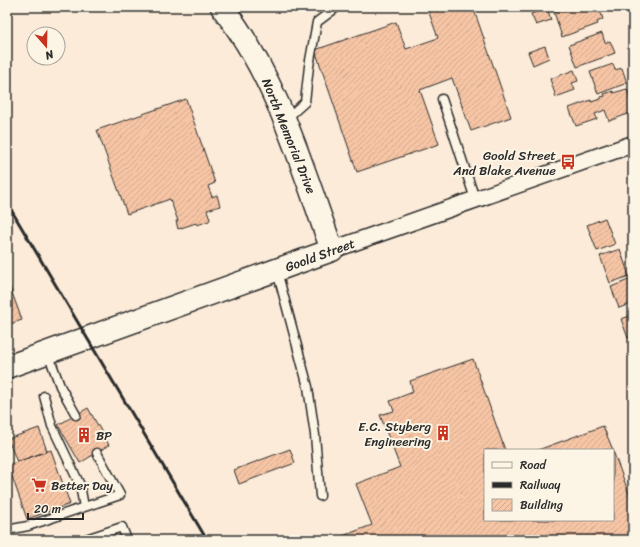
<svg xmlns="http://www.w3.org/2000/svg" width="640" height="547" viewBox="0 0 640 547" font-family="Sriracha,sans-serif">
<defs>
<pattern id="building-hatch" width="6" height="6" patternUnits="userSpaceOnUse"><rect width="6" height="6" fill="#f6c5a5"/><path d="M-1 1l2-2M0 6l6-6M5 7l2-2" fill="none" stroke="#d3a98e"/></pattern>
</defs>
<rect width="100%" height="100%" fill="#fbebd8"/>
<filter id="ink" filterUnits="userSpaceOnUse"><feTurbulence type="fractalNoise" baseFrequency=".025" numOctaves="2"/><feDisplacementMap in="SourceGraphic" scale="8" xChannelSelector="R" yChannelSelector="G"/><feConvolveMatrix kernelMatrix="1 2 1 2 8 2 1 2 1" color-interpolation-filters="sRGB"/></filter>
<g filter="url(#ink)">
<path fill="url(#building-hatch)" stroke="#2b2b2b" d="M427,7H473L511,117L471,131L452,78L420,90L439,144L357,172L315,50L396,22L406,49L438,38Z
M569,7H592L593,11L599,8L603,19L597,22L598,24L562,37L554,12Z
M547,8L551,20L536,25L531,14Z
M602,33L605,43L610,41L615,53L577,67L569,45Z
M545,46L549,58L533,65L528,52Z
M613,64L615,70L622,68L627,83L598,94L590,72Z
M574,70L578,81L572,83L575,90L556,97L550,79Z
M627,89L633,106V112L609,121L605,110L595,114L597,119L576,126L569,108L591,100V102L601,99V97L605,96L604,94L613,91V93Z
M186,99L215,183L208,186L212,197L217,195L220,206L207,210L210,219L209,221L197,225L196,223L178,229L176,221H178L170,199L127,214L97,130Z
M605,218L615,244L597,251L587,225Z
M620,249L629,276L610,283L600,256Z
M7,279L22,320L7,325Z
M631,279L633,284V303L619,308L611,287Z
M633,315V336L628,338L621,319Z
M473,359L505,450H485V520H613V451L633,504V540H332L372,525L356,484L400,467L380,415L394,411L390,401L413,392L410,381Z
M88,408L109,445L80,463L58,425Z
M603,426L613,450H538Z
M39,428L47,451L17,462L8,439Z
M290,449L295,463L239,484L234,470Z
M51,450L70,504L27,519L8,465Z"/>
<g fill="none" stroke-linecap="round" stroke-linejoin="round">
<g stroke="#2b2b2b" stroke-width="11">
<path id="lane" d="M442,99L475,199
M285,120L305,102L309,66L317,22L337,7
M277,271L308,387L315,435L320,496
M48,353L60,386L76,415
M44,396L52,426L80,485L84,507
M7,530L28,526L120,495L97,453
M83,540L122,527L127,540"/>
</g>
<g stroke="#2b2b2b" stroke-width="19">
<path id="street" d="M332,250L633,144"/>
</g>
<g stroke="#2b2b2b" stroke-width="25">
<path id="secondary" d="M7,367L332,250C302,167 277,78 222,7"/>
</g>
<use href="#lane" stroke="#fcf5e5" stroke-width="8"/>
<use href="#street" stroke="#fcf5e5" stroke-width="16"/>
<use href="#secondary" stroke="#fcf5e5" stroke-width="22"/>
<path stroke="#2b2b2b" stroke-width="3" d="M7,203L207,540"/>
</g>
</g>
<defs>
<g id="bus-bare" transform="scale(1.2)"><path d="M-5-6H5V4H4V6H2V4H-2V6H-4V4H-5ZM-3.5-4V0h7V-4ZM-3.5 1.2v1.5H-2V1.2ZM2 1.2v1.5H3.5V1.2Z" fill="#c8321e" stroke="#fcf5e5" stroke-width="2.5" paint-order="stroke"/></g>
<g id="building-bare" transform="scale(1.2)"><path d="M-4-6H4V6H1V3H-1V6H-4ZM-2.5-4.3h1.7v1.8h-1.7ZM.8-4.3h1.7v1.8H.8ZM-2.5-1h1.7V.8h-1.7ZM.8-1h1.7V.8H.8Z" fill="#c8321e" stroke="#fcf5e5" stroke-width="2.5" paint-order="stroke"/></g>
<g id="supermarket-bare" transform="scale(1.2)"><path d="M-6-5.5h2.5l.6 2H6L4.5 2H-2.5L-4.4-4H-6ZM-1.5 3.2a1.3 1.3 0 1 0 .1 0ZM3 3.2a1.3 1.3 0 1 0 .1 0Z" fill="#c8321e" stroke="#fcf5e5" stroke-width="2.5" paint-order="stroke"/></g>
</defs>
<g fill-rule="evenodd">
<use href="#bus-bare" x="568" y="162"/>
<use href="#building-bare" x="443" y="433"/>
<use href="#building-bare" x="84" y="435"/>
<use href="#supermarket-bare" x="39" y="485"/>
</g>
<g text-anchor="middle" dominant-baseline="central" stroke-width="4" stroke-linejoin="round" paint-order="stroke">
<g font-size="13" fill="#2b2b2b" stroke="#fcf5e5">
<text transform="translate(289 136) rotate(68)">North Memorial Drive</text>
<text transform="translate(320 255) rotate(-20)">Goold Street</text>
</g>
<g font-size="13" fill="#2b2b2b" stroke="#fcf5e5" text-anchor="end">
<text x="556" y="155">Goold Street<tspan x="556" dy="15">And Blake Avenue</tspan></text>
<text x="431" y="426">E.C. Styberg<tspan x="431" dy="15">Engineering</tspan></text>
<text x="96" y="435" text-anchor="start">BP</text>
<text x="51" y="485" text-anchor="start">Better Day</text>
</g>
</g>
<rect width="640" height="547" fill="none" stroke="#fcf5e5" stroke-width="24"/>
<rect x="12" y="12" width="616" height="523" fill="none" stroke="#2b2b2b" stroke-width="1.5" filter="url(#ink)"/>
<rect x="484" y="449" width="130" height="72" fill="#fcf5e5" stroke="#a8a49b"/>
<rect x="492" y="462" width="20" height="6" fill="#fcf5e5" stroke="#a8a49b"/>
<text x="520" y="469" font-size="12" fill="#2b2b2b">Road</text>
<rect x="492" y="482" width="20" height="6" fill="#2b2b2b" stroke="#a8a49b"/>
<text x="520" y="489" font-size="12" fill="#2b2b2b">Railway</text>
<rect x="492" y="499" width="20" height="12" fill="url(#building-hatch)" stroke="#a8a49b"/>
<text x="520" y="509" font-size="12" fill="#2b2b2b">Building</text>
<g transform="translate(46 46) rotate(160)"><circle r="19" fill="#fcf5e5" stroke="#a8a49b"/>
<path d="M0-3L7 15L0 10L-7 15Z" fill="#c8321e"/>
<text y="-6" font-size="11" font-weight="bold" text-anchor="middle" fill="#2b2b2b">N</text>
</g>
<path d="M28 513v6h55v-6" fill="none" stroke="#2b2b2b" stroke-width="2"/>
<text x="34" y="513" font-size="12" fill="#2b2b2b" stroke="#fcf5e5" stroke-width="3" paint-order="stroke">20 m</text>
</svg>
